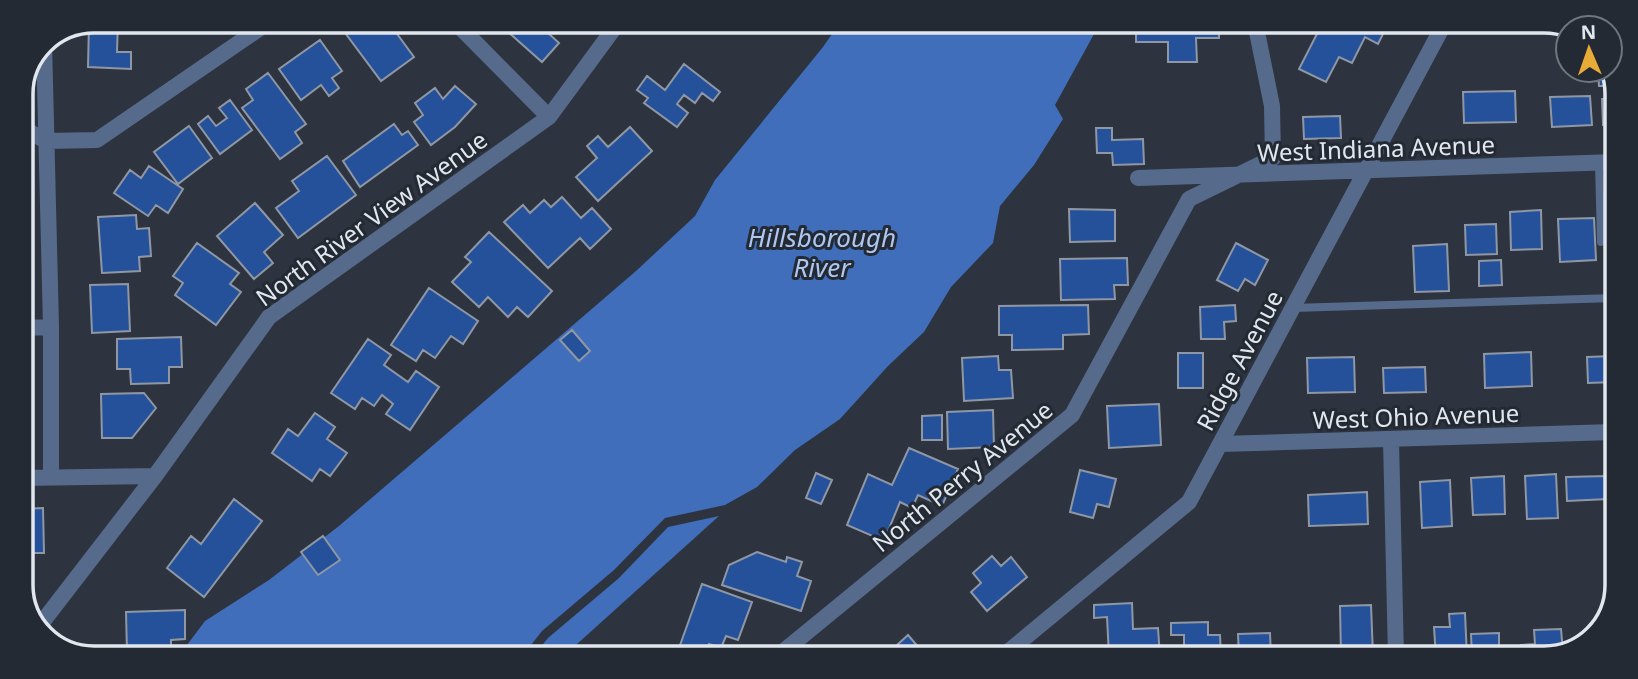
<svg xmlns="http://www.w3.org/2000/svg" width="1638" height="679" viewBox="0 0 1638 679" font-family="'Noto Sans',sans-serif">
<rect width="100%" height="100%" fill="#2d343f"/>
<path fill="#406eba" d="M839,24L1099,25L1055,105L1063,119L1034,165L1000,206L993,243L951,287L924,332L888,366L840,419L795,450L757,487L725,505L665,518L614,570L542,631L524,654L181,653L205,621L269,580L339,526L636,271L695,216L715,180L823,47Z
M719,516L566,654H535L548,638L619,578L668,527Z"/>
<path fill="#25519a" stroke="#8f97a4" stroke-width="2" d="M94,21L118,22L117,52H131V69L88,67L89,23Z
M337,22H398L392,27L414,57L381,81Z
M500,22L557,23L548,33L559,43L542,62L499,24Z
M855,24H872L868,31Z
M1136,25H1219V38H1196L1197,62H1168V42H1136Z
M1321,26H1387L1378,44L1365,37L1352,63L1339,57L1326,82L1299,69Z
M320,40L342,71L332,78L339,88L329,96L321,85L301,100L279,69Z
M684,64L720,92L713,101L702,93L695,103L684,95L677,104L688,113L677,127L644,103L648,98L637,90L647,76L665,90Z
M1598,70H1610L1616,86H1599Z
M268,73L306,124L295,132L302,143L280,159L242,108L253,100L246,89Z
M455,86L476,104L455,127L431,145L414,122L423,115L415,103L435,88L443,99Z
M1515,91L1516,122L1464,123L1463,92Z
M1590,96L1592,125L1552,127L1550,97Z
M1602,99H1617L1616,125H1603Z
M230,100L252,130L220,154L198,124L208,116L216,126L227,118L219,108Z
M1340,116L1341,138L1304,139L1303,117Z
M394,124L402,135L408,131L418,145L360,187L343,161Z
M189,126L212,158L178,184L154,152Z
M630,127L652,151L598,201L576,177L597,158L587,146L598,136L608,147Z
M1096,128H1112V140L1143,139L1144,164L1113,165L1112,153H1097Z
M327,156L356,195L298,238L276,208L299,191L292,181Z
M149,166L183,189L168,213L156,205L148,216L114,193L130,170L141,178Z
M562,197L581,218L592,208L611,229L590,249L580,238L548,268L504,222L523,205L530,213L544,200L551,207Z
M255,203L283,235L264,252L273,263L254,279L217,236Z
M1069,209L1115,210V241L1070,242Z
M1541,210L1542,249L1511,250L1510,212Z
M136,215L137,229L149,228L151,256L139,257L140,271L102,273L98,217Z
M1594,218L1596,260L1560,262L1558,219Z
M1496,224L1497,254L1466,255L1465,225Z
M489,232L552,291L528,317L517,307L508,317L488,297L479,307L452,282L471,262L465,257Z
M197,243L239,273L230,284L241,292L216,325L175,295L183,283L173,276Z
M1236,243L1268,260L1255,285L1245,279L1238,291L1217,280Z
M1447,244L1449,291L1415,292L1413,246Z
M1127,258L1128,285H1114L1115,299L1061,300L1060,259Z
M1501,260L1502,285L1479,286V261Z
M128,284L130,331L92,333L90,285Z
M429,288L478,321L463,344L451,336L435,358L423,350L416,361L391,345Z
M1088,305L1089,334L1063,335V349L1012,350V335H999V306Z
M1235,305L1236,321L1224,322L1225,339H1201L1200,307Z
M572,330L590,351L579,361L560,340Z
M181,337L182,367H169V383L131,384L130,369H117V339Z
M368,339L391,355L384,365L408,382L416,371L439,387L410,430L386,414L393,404L382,395L374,406L362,398L355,409L331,393Z
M1531,352L1532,386L1485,388L1484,354Z
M1178,353H1203V388H1178Z
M998,356L999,370H1011L1013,398L964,401L962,358Z
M1614,356V382L1588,383L1587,357Z
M1354,357L1355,392L1308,393L1307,358Z
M21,362H26L28,417L21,418Z
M1425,367L1426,392L1384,393L1383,368Z
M144,393L156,408L132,438H102L101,394Z
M1159,404L1161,445L1109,448L1107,406Z
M993,410L994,447L948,449L947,412Z
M315,413L335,427L327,439L347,453L330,476L320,469L312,481L272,453L288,429L298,436Z
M942,415V440H922V416Z
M909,448L958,469L942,506L918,495L912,508L900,502L884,541L847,525L868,474L892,485Z
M1080,470L1116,479L1109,507L1097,504L1093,518L1070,512Z
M816,473L832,480L821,504L806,498Z
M1556,474L1558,518L1527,519L1525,476Z
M1504,476L1505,514L1473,515L1471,478Z
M1607,476L1608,499L1567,501L1566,477Z
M1450,480L1452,526L1422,528L1420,482Z
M1367,492L1368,524L1309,526L1308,495Z
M234,499L262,521L204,597L167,568L191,536L201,544Z
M43,508L44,553H21V509Z
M323,536L340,560L318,575L301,552Z
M757,552L786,562L787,557L802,562L797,576L811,581L801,611L722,585L729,565Z
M992,556L1001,566L1011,557L1027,577L987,611L971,592L981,583L973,573Z
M702,584L752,602L738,640L726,636L721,648L709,644L704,655L679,648Z
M1132,603L1133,629L1158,628L1160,657L1109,656L1107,617L1094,618V605Z
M1371,605L1373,655L1341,656L1340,606Z
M185,610V639L171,640V653H127L126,612Z
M1465,613L1467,658H1436L1434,627H1450L1449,614Z
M1208,622V635H1220L1221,657H1184V635H1171V623Z
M1561,629L1563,652L1544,658H1522L1521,645L1535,644L1534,630Z
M1596,632L1585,645L1584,646V633Z
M1270,633L1271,657H1239L1238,634Z
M1499,633V648H1513V658H1472L1471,634Z
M908,635L926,656H885Z
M834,647L835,655H807V648Z"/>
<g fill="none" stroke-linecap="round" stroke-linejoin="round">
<path stroke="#566b8c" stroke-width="8" d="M1599,163L1601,242
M1293,308L1615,298"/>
<path stroke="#566b8c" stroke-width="16" d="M455,22L549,117
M44,42L51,327V477
M21,127L46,141L97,140L269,22
M1138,178L1616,162
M21,328L51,327
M1391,440L1396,657
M1221,444L1613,432
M21,478L155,476
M37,629L155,476L269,317L549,117L618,23
M779,655L1072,415L1189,199L1273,158L1272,106L1257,32L1258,25
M1003,656L1189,502L1443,26"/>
</g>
<g text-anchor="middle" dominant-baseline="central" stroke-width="6" stroke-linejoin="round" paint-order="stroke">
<g font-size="24" fill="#e2e7ee" stroke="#232a34">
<text transform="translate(1376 148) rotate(-2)">West Indiana Avenue</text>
<text transform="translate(371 218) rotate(-36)">North River View Avenue</text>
<text transform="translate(1239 360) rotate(-62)">Ridge Avenue</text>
<text transform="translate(1416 416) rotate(-2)">West Ohio Avenue</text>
<text transform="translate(962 476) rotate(-39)">North Perry Avenue</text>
</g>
<g font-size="26" font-style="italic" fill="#aec7f0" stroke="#232a34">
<text x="822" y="237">Hillsborough<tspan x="822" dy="30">River</tspan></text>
</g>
</g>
<path d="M0 0H1638V679H0ZM94 33H1544A61 61 0 0 1 1605 94V585A61 61 0 0 1 1544 646H94A61 61 0 0 1 33 585V94A61 61 0 0 1 94 33Z" fill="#232a34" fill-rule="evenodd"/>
<path fill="none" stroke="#e2e7ee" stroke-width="3.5" d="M94 33H1544A61 61 0 0 1 1605 94V585A61 61 0 0 1 1544 646H94A61 61 0 0 1 33 585V94A61 61 0 0 1 94 33Z"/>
<g transform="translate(1589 49) rotate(358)"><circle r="33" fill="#232a34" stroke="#6f767e" stroke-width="2"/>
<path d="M0-5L12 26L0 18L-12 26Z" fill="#e8ac37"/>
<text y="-10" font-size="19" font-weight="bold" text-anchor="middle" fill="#e2e7ee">N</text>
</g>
</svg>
